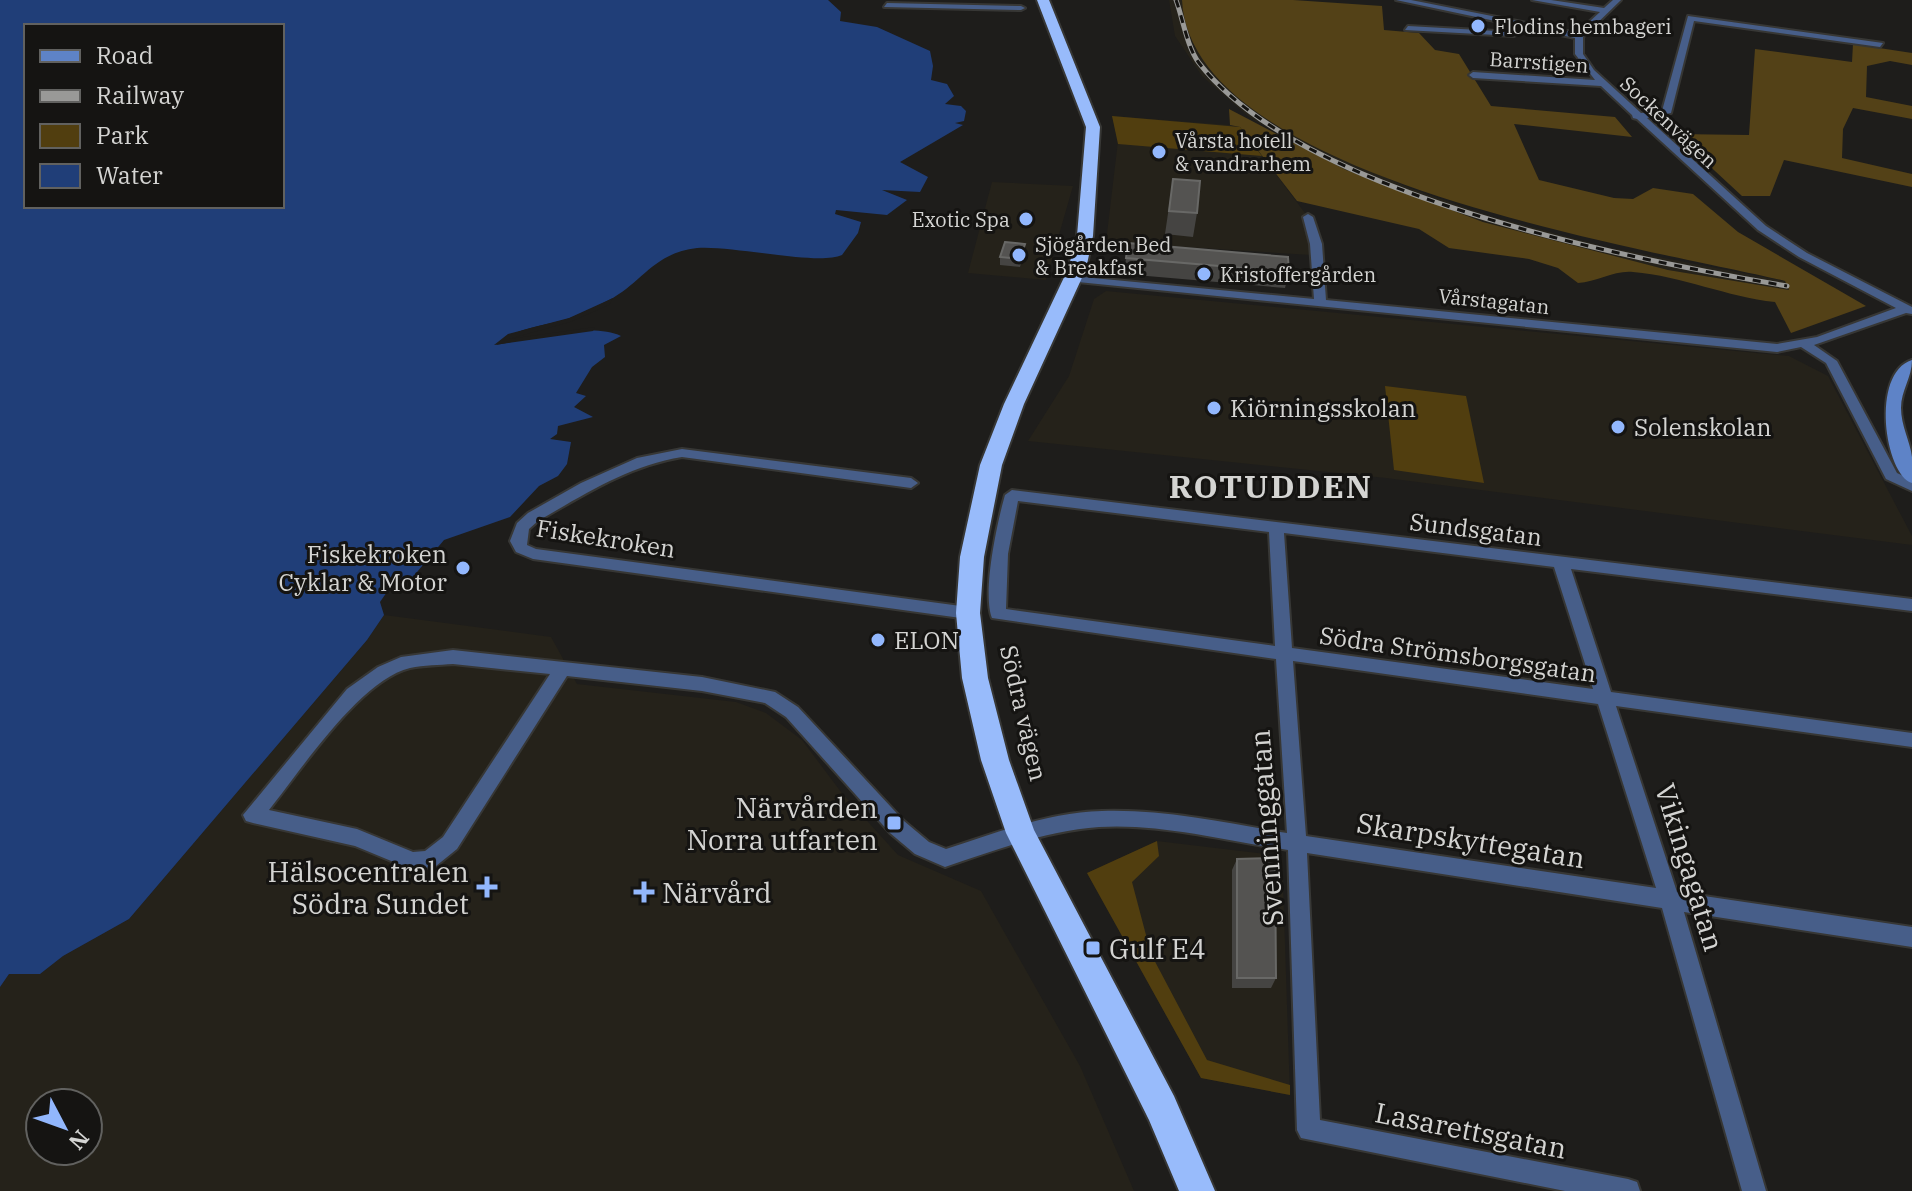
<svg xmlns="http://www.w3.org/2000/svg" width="1912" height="1191" viewBox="0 0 1912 1191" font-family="'IBM Plex Serif',serif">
<rect width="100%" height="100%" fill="#1e1d1b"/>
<path fill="#25221a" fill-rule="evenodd" d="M1169,0H1182L1186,29L1194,46L1227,86L1279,125L1336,155L1412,189L1490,216L1606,247L1785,281L1789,291L1668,270L1547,241L1439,208L1324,160L1249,117L1202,76L1175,36Z
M1112,116L1230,125L1262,156L1308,217L1311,255L1106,242L1118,141Z
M992,182L1073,186L1046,280L968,273Z
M1106,291L1789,356L1828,376L1912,536V545L1386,478L1028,441L1069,376L1094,299Z
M384,615L551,637L577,684L736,702L766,713L802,740L841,792L898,855L981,891L1080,1066L1134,1191H0V987L9,974H40L63,956L129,919L367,640ZM40,1103H88V1151H40Z
M1157,841L1282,856L1290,1095L1201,1078L1087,873Z"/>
<path fill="#513e0f" d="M1112,116L1240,127L1262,156L1118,144Z
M1385,386L1466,396L1484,483L1394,470Z
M1157,841L1159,856L1132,882L1151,954L1207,1060L1290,1085V1095L1201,1078L1087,873Z"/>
<path fill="#534117" d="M1182,0H1293L1382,6L1384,30L1419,33L1435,50L1459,54L1491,106L1615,117L1632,137L1514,124L1539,180L1614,198L1633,199L1653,188L1693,194L1738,232L1866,306L1791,333L1775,302C1727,297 1682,276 1633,272C1615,270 1597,282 1578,283L1558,268L1529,259L1449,248L1419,229L1297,201L1240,127L1230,125L1229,109L1346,170L1483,222L1668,270L1789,290L1785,281C1649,248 1190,179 1182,0Z
M1853,44L1912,53V65L1890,61L1867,66L1866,97L1912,106V119L1853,108L1843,129L1842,158L1912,174V187L1784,160L1770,196H1742L1675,134L1749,135L1755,49L1852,62Z"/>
<path fill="#203e78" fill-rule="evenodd" d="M0,0H828L841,12L840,21L877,27L930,51L933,66L931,80L947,84L954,96L945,104L961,106L966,111L964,121L955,123L963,125L900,162L928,177L920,192L882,190L907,200L887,215L836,210L835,214L861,222L858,233L842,255C817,266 732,245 697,248C653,253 642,283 609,300C596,307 583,313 570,318C544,327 517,326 496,345C529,339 591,322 621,336L604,345L605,357L592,367L576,393L586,396L574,407L593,417L558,426L557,434L550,439L571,442L567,464L558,476L539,486L510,517L444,540L412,578L389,589L380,602L384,615L367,640L129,919L63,956L40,974H9L0,987ZM26,26H282V206H26Z"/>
<path fill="#1e1d1b" d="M613,298L609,305L570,322L509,339L595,327L593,331L494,345L508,334L569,318Z"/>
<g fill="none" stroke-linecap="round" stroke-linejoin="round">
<g stroke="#373735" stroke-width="4">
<path id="street" d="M1396,0H1411L1577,33L1600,12L1532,0H1551L1604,8L1613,0H1621L1583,37V54L1594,70L1641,113L1662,111L1688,16L1883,43L1880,47L1694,21L1671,113L1647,118L1766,226L1807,253L1912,307V314L1906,313L1814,345L1837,361L1897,473L1912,480V491L1886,479L1826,363L1801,347L1777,352L1068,281L1066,279L1072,276L1314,299L1310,244L1303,217L1308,214L1313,217L1322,244L1326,300L1777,344L1817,337L1896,308L1799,257L1758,230L1637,119L1633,118L1632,115L1601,86L1473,78L1469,75L1473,72L1595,80L1575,54V38Z
M887,3L1021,6L1025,8L1021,10L884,7Z
M1408,26L1514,32L1518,34L1514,36L1405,30Z
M682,449L911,478L918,483L911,488L682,457C628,466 585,494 538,521L529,529L527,545L536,549L968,607L974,609L976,613L974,617L968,619L533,559L516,552L510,541L517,523L528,513L581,483L637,458Z
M1012,490L1912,599V611L1571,569L1611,692L1912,733V747L1616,706L1677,892L1912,927V947L1684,912L1766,1191H1742L1662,908L1307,853L1320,1120L1628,1179L1637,1182L1640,1191H1565L1301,1138L1297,1130L1288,850C1228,841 1159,823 1099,827C1046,831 995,850 945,867L915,854L890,833L786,717L765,703L702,691L567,676L457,849L436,866L413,870L355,846L253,823L246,821L243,815L347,689L378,667L401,657L453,650L702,677L775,692L798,707L904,821L929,842L946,849C996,833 1049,812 1102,811C1164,809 1226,823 1287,833L1276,659L992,618C982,593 997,523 1005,495ZM1018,501L1269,532L1275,646L1006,609L1008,554ZM1284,533L1554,567L1593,689L1292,648ZM1293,661L1598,704L1656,888L1306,836ZM453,664L550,674L443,837L425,851L413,852L357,829L269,810C301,770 360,680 410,668C424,665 439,665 453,664Z"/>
</g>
<g stroke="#373735" stroke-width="4">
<path id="secondary" d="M1912,360C1912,378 1901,390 1901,408C1901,426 1910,441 1912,457C1912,466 1912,475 1912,483C1885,475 1870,373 1912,360Z"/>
</g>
<g stroke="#373735" stroke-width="4">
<path id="highway" d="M1037,0H1049L1100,127L1093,236L1086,269L1024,404L1002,465L984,557L980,613L988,678L1009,760L1034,830L1174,1096L1215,1191H1179L1149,1120L1006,833L981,760L962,678L956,613L960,557L980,465L1004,404L1068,269L1077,236L1086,127Z"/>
</g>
<use href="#street" fill="#475e89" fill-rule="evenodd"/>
<use href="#secondary" fill="#5e83c7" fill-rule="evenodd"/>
<use href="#highway" fill="#98bbfb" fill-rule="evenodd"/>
<g stroke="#999997" stroke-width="5">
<path id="rail" d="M1176,0C1183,19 1187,47 1199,63C1302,195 1627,259 1787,286"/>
</g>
<use href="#rail" stroke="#151412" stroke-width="3" stroke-dasharray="8" stroke-linecap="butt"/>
</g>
<path fill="#454442" d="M1173,179L1197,213L1193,237L1165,234Z
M1128,243L1289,272L1285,288L1124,274Z
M1024,252L1020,267L1000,265V257Z
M1237,859L1276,978L1271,988H1232V870Z"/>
<path fill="#545351" stroke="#686866" stroke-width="2" d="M1173,179L1200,181L1197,213L1169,211Z
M1005,242L1025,244L1020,259L1000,257Z
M1128,243L1288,257L1289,272L1126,258Z
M1275,858L1276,978H1237V859Z"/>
<g fill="#92b7fd" stroke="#151412" stroke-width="3">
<circle cx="1478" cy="26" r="8"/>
<circle cx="1159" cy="152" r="8"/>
<circle cx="1026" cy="219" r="8"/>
<circle cx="1019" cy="255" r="8"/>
<circle cx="1204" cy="274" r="8"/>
<circle cx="1214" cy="408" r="8"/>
<circle cx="1618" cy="427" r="8"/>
<circle cx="463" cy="568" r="8"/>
<circle cx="878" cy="640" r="8"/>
<rect x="886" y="815" width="16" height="16" rx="4"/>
<path d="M483 875h8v8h8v8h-8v8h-8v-8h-8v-8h8z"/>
<path d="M640 880h8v8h8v8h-8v8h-8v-8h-8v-8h8z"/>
<rect x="1085" y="940" width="16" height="16" rx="4"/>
</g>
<g text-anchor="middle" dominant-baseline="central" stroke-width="6" stroke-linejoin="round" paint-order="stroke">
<g font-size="20" fill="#d4d4d2" stroke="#151412" text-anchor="start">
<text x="1494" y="26">Flodins hembageri</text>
<text x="1175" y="140">Vårsta hotell<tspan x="1175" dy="23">&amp; vandrarhem</tspan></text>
<text x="1010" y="219" text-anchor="end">Exotic Spa</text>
<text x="1035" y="244">Sjögården Bed<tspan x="1035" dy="23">&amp; Breakfast</tspan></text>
<text x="1220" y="274">Kristoffergården</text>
</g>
<g font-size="20" fill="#d4d4d2" stroke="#151412">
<text transform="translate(1539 62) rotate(4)">Barrstigen</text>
<text transform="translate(1669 122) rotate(43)">Sockenvägen</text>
<text transform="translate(1494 301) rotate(6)">Vårstagatan</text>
</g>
<g font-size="24" fill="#d4d4d2" stroke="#151412" text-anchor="start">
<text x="1230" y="408">Kiörningsskolan</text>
<text x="1634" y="427">Solenskolan</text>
<text x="447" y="554" text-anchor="end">Fiskekroken<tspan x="447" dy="28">Cyklar &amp; Motor</tspan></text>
<text x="894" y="640">ELON</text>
</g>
<g font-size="24" fill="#d4d4d2" stroke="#151412">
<text transform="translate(1476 529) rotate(7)">Sundsgatan</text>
<text transform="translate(606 538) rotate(9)">Fiskekroken</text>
<text transform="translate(1458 654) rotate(8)">Södra Strömsborgsgatan</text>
<text transform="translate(1024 713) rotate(77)">Södra vägen</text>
</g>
<g font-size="28" fill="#d4d4d2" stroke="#151412" text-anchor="end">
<text x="878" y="807">Närvården<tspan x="878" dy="32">Norra utfarten</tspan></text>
<text x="469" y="871">Hälsocentralen<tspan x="469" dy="32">Södra Sundet</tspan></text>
<text x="662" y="892" text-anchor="start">Närvård</text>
<text x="1109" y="948" text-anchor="start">Gulf E4</text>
</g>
<g font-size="28" fill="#d4d4d2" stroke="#151412">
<text transform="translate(1266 828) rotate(-94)">Svenninggatan</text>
<text transform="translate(1471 840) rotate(9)">Skarpskyttegatan</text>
<text transform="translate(1690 867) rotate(73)">Vikingagatan</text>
<text transform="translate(1471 1130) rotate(11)">Lasarettsgatan</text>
</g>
<g font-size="32" font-weight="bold" letter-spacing="2" fill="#d4d4d2" stroke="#151412">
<text x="1271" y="486">ROTUDDEN</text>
</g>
</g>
<rect x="24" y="24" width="260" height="184" fill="#151412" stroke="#61615f" stroke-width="2"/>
<rect x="40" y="50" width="40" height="12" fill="#5e83c7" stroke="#61615f" stroke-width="2"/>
<text x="96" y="64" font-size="24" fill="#d4d4d2">Road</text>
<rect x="40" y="90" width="40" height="12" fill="#999997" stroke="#61615f" stroke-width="2"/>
<text x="96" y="104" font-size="24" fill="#d4d4d2">Railway</text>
<rect x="40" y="124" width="40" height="24" fill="#513e0f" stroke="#61615f" stroke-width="2"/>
<text x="96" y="144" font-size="24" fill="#d4d4d2">Park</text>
<rect x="40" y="164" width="40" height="24" fill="#203e78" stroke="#61615f" stroke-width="2"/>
<text x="96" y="184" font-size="24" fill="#d4d4d2">Water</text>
<g transform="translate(64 1127) rotate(131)"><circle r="38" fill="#151412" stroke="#61615f" stroke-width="2"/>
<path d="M0-6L14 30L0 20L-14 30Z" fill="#92b7fd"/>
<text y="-12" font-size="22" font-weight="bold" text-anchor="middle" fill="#d4d4d2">N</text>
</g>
</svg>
